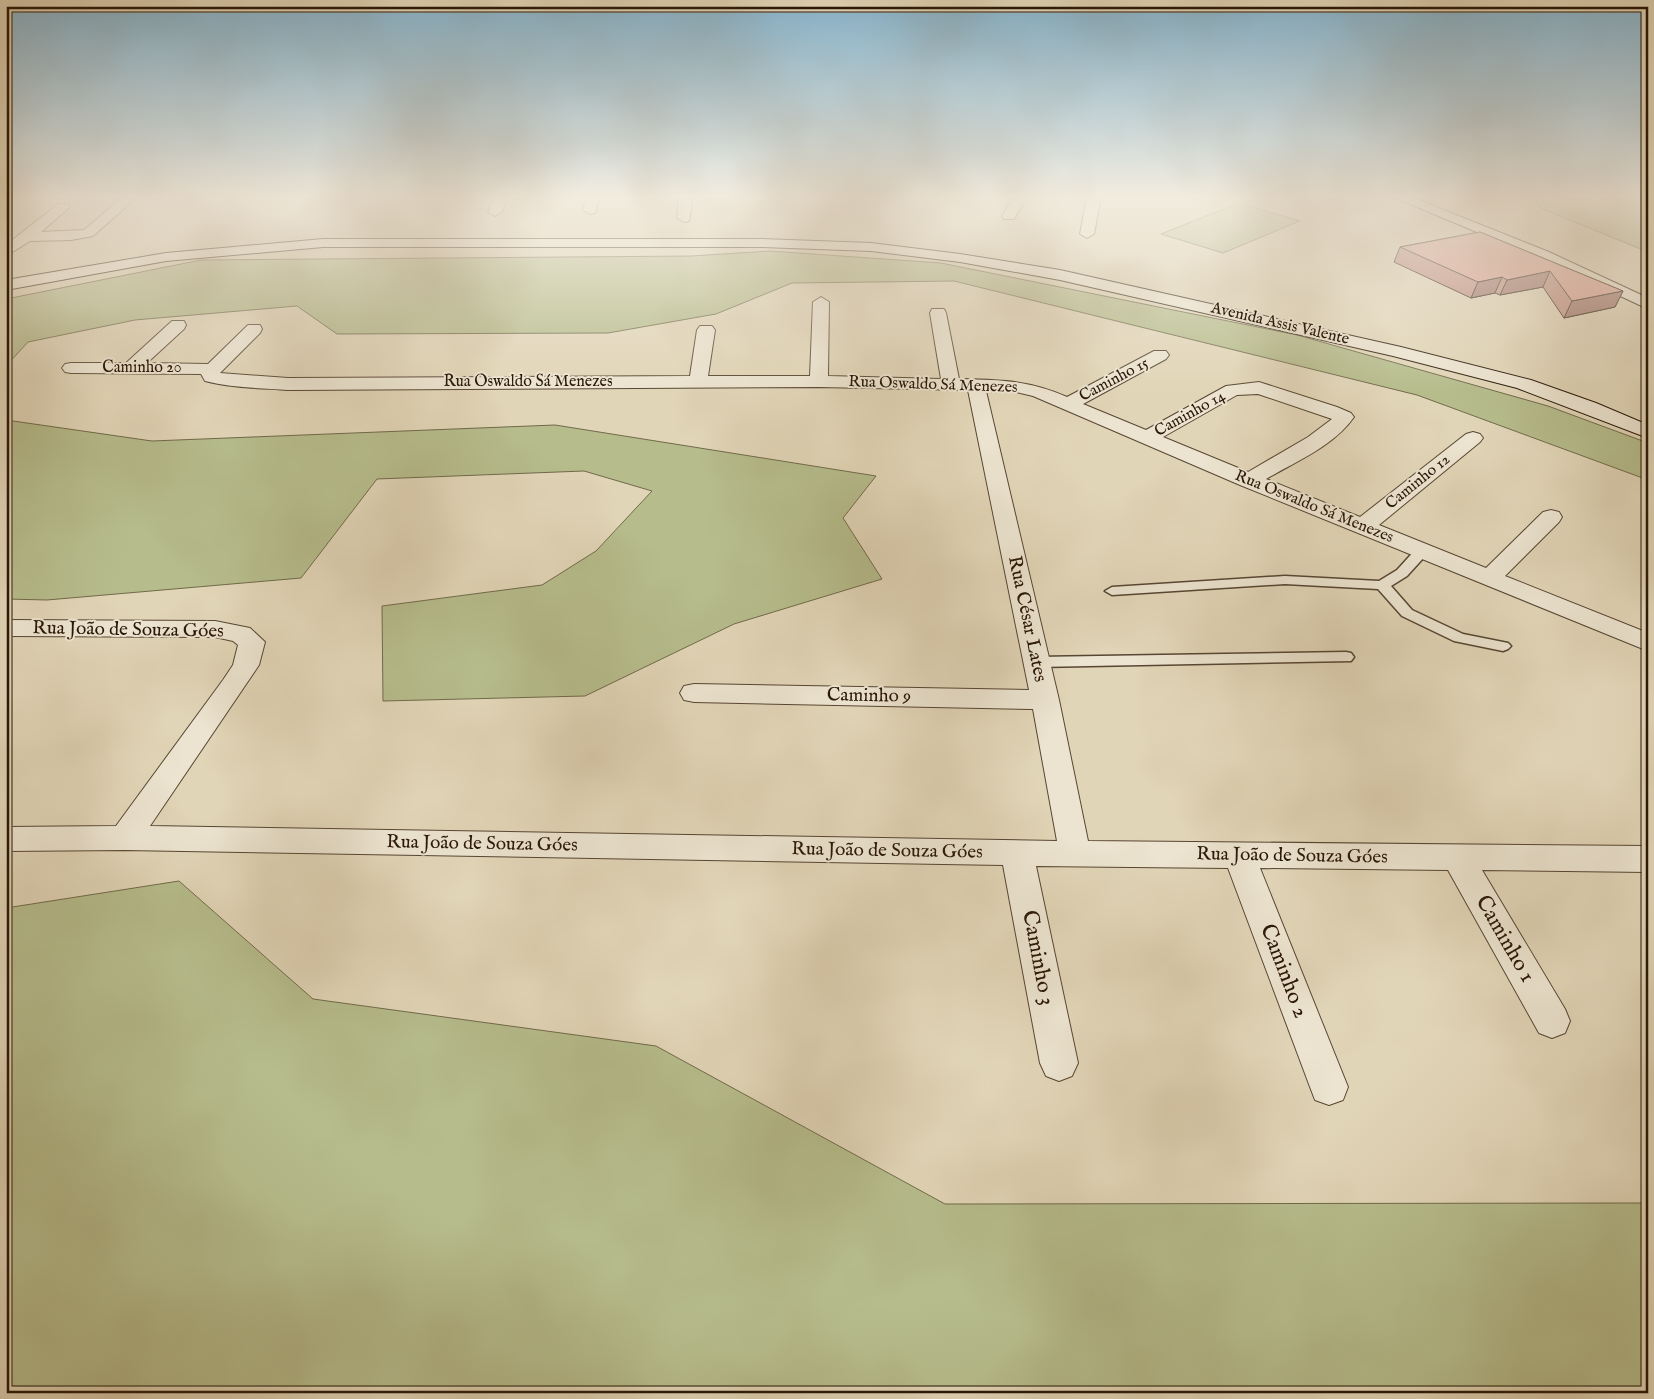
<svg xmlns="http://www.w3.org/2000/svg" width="1654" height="1399" viewBox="0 0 1654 1399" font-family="'IM FELL English',serif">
<rect width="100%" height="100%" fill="#e1d5b7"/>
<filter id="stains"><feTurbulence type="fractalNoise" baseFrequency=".004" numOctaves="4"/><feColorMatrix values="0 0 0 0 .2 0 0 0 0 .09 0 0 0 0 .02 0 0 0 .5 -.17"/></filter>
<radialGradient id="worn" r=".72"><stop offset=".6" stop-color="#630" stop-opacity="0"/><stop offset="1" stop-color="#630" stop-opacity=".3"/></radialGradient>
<path fill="#b6bc8c" stroke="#706a4a" d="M1535,197H1648V252L1540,208Z
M1239,203L1300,221L1223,253L1161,234Z
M770,251L941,263L1297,335L1548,406L1648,443V480L1417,395L954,281L792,283L716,314L608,333L337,334L297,306L135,320L28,342L6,366V299L201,260L691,256Z
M6,420L152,441L555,425L876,476L843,518L882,579L734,624L585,696L383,701L382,606L542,585L596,551L652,491L584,471L377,479L301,578L47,600L6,599Z
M179,881L313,999L656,1046L945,1204L1648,1203V1393H6V908Z"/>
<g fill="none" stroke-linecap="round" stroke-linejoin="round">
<g stroke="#574633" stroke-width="3">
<path id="service" d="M1422,547L1429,551L1427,554L1407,576L1391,586L1412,610L1463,634L1508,643L1511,646L1508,649L1503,651L1454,641L1402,616L1378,589L1285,584L1112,595L1105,591L1112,587L1285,576L1379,581L1397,570L1417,548Z
M1346,652L1351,653L1354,657L1351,661L1037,667L1031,666L1029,662L1031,658L1037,657Z"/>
</g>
<g stroke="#574633" stroke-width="2">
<path id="minor" d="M123,197H137L93,236L71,240L30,241L6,256V245L58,204H68L70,207L41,232L84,230Z
M493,197H507L502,212L495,216L488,212Z
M586,197H600L595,213L590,214L583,210Z
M679,197H693L689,221L684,222L677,218Z
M1014,197H1027L1014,219H1004L1002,216Z
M1087,197H1101L1094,234L1087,238L1080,234Z
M821,297L829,302L828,376L941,379L930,313L932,309H944L946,313L959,379C1001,380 1028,380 1067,397L1154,351H1166L1169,355L1166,359L1083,404L1146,430L1226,386L1259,382L1337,407L1351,413L1354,417C1334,446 1295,462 1266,479L1360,517L1466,434L1473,432L1480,434L1483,438L1480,442L1379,525L1486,568L1543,512L1551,510L1559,512L1562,517L1559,522L1505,576L1648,633V651L1240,485L1033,396L1016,392L986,391L1059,700L1088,841L1648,846V872L1482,870L1565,1009L1570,1021L1565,1033L1552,1038L1539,1033L1448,870L1260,868L1348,1087L1343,1100L1329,1105L1315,1100L1310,1087L1228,868L1036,866L1078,1063L1072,1076L1059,1081L1046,1076L1040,1063L1003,865L125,850L6,851V827L116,826L223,680L233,665L238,645L233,641L215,637L6,636V620L215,621L250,628L265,642L259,665L150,826L1057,841L1033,709L694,702L684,700L680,693L684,686L694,684L1029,690L968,390L819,387L288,390C260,388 232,388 205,381L201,374L71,373L65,372L62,368L65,364L71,363H126L172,321H184L186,325L184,329L147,363L208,364L248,325H260L262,329L260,333L220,373L288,378L690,376L697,330L700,326H712L715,330L708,376H810L813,302ZM1258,394L1332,419L1308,437L1248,472L1163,437L1237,395Z"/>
</g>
<g stroke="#291707" stroke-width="2">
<path id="secondary" d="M1393,197H1411L1549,252L1648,298V309L1539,258Z
M323,239H762L871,243L960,254L1060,270L1401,347L1531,380L1596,403L1648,425V438L1517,388L1393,356L1060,280L960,262L871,251L762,247H323L166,261L6,290V280L166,253Z"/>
</g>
<use href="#service" fill="#ece4d0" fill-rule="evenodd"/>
<use href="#minor" fill="#ece4d0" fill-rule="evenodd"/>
<use href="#secondary" fill="#ece4d0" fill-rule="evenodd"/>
</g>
<path fill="#c18a7f" stroke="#291707" d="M1480,232L1623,291L1615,307L1564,318L1543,287L1500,295L1495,293L1471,298L1394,262L1400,247Z"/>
<path fill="#9d7068" stroke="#291707" d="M1550,271L1543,287L1500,295L1507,280Z
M1502,277L1495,293L1471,298L1478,282Z
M1623,291L1615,307L1564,318L1572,301Z"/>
<path fill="#e0a094" stroke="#291707" d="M1480,232L1623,291L1572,301L1550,271L1507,280L1502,277L1478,282L1400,247Z"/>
<linearGradient id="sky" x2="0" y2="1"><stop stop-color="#87b6d0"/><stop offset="0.5" stop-color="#f2ecdf"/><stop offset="1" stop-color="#f2ecdf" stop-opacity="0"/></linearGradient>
<rect width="1654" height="393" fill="url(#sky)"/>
<g text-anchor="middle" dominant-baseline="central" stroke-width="4" stroke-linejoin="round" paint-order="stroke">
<g font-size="16" fill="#291707" stroke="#ece4d0">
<text transform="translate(1280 324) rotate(13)">Avenida Assis Valente</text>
<text x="142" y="368">Caminho 20</text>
<text transform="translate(1114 380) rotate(-28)">Caminho 15</text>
<text x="528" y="382">Rua Oswaldo Sá Menezes</text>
<text transform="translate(933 385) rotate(2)">Rua Oswaldo Sá Menezes</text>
<text transform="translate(1190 414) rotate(-29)">Caminho 14</text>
<text transform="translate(1418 482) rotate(-39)">Caminho 12</text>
<text transform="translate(1314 507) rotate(22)">Rua Oswaldo Sá Menezes</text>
</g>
<g font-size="19" fill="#291707" stroke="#ece4d0">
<text transform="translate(1027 619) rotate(78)">Rua César Lates</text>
<text transform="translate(128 630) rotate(1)">Rua João de Souza Góes</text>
<text transform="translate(869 696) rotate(1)">Caminho 9</text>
<text transform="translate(482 844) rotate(1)">Rua João de Souza Góes</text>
<text transform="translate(887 851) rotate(1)">Rua João de Souza Góes</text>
<text transform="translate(1292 856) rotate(1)">Rua João de Souza Góes</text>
</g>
<g font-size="22" fill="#291707" stroke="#ece4d0">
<text transform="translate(1505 939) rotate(60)">Caminho 1</text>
<text transform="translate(1038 958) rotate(79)">Caminho 3</text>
<text transform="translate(1284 971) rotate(69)">Caminho 2</text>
</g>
</g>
<rect width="1654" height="1399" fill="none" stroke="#e1d5b7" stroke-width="25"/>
<rect x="8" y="8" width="1639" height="1384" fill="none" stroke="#291707" stroke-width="2.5"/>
<rect x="12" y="12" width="1629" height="1374" fill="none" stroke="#291707"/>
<rect width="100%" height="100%" filter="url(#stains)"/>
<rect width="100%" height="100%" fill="url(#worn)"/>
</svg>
